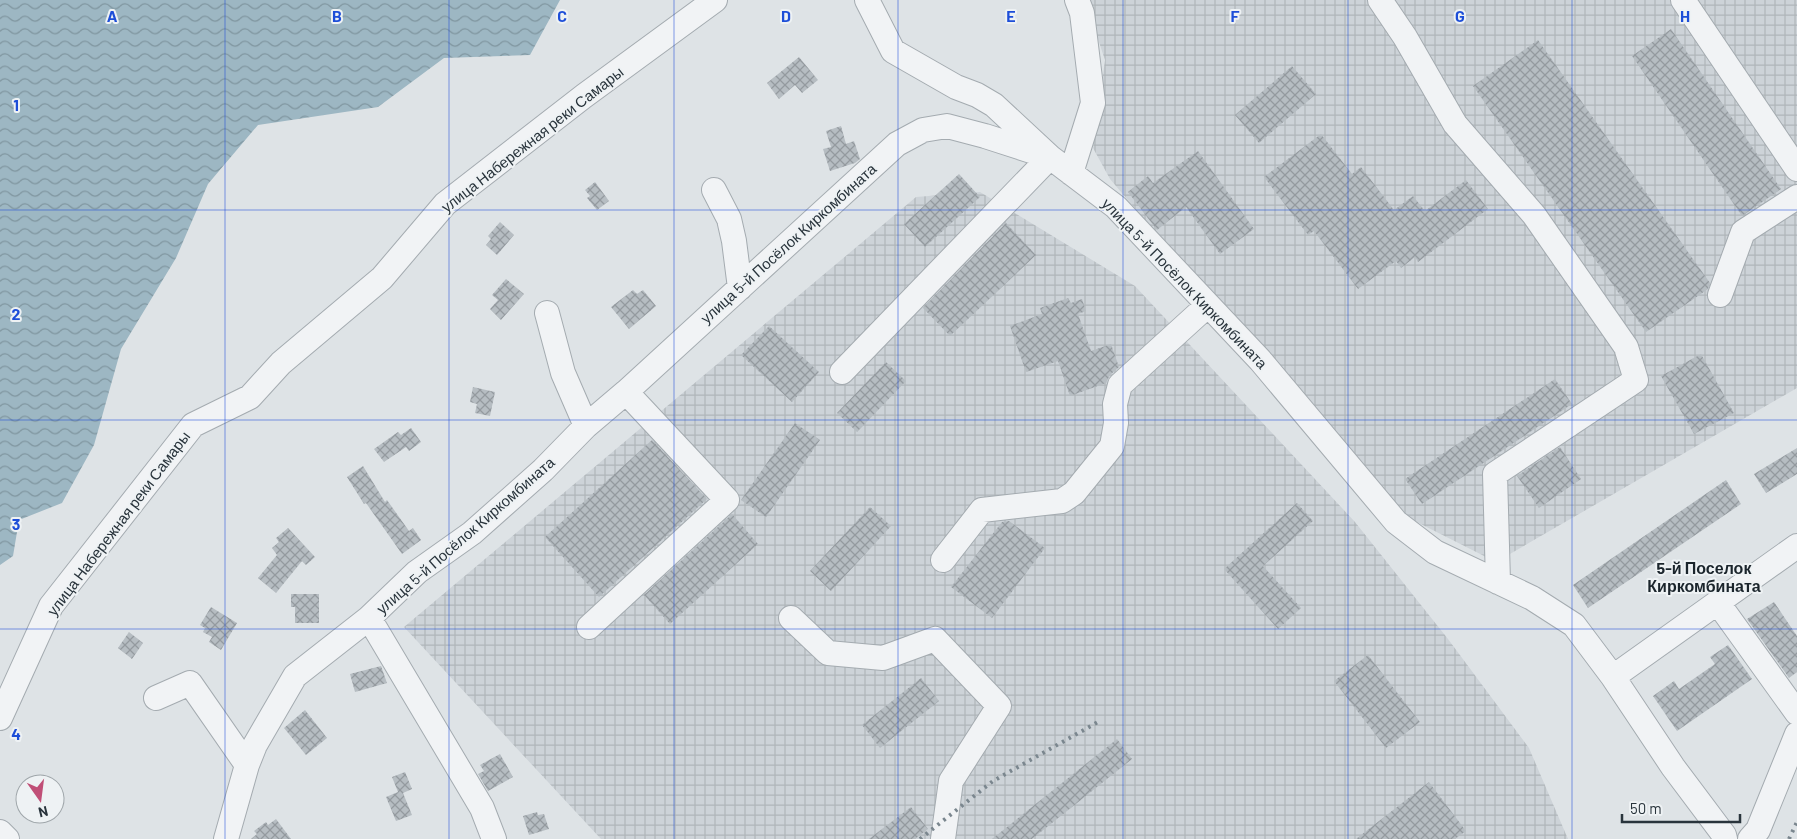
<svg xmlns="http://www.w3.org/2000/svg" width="1797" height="839" viewBox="0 0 1797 839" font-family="Barlow,sans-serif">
<defs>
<pattern id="industrial-grid" width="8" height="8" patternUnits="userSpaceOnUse" patternTransform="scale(1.25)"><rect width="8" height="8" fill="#cdd3d8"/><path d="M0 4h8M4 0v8" fill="none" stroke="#b0b6ba"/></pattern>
<pattern id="water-waves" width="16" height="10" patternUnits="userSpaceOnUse" patternTransform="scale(1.25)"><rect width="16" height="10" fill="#9db7c3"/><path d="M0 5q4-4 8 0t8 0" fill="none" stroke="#8096a0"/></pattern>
<pattern id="building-cross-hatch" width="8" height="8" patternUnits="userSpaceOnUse" patternTransform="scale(1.25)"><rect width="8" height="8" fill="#b6bdc2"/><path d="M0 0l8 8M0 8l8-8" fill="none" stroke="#949a9f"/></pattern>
</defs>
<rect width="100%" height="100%" fill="#dee3e6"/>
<path fill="url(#industrial-grid)" d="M1085,0H1797V388L1496,562L1391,509L1110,179L1093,148L1105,60Z
M980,192L1135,286L1355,522L1448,639L1529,748L1568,839H601L404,627L916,197Z"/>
<path fill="url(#water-waves)" d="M0,0H560L530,55L444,58L378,107L258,125L208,184L176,258L121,349L94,445L62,503L19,520L13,556L0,565Z"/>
<path fill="url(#building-cross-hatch)" d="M1671,29L1781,189L1742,216L1632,56Z
M1538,40L1710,283L1708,289L1646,332L1473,86Z
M799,57L818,80L802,93L795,85L779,99L767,83Z
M1292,66L1316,94L1259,143L1235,115Z
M841,126L846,144L854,141L860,159L855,163L830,171L823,149L831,147L826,131Z
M1321,134L1352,174L1361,167L1394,210L1413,196L1425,211L1466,180L1488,209L1418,262L1415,257L1401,268L1396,261L1358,289L1314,231L1308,235L1264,177Z
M1198,151L1254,229L1220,254L1186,207L1157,230L1128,192L1148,176L1153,183Z
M959,174L980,197L925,247L904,224Z
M595,182L609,201L597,210L587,198L590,196L585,190Z
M500,222L514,235L497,255L486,245L491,239L488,236Z
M1006,223L1036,255L950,336L923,308Z
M506,279L524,294L501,320L490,309L498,300L492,295Z
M633,290L637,294L643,290L656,306L629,329L611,307Z
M1068,298L1071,303L1082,299L1086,311L1078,314L1091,351L1111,344L1119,367L1110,375L1106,383L1070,396L1058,361L1026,372L1010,326L1042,314L1040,308Z
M769,326L819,372L792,402L741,355Z
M1701,354L1734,413L1694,434L1661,376Z
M886,362L906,381L857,432L837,413Z
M1555,379L1572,404L1422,504L1405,479Z
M473,387L495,392L490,416L475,413L477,404L470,402Z
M795,423L820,440L766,517L741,500Z
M411,428L421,442L409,451L406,447L384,462L374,449L398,432L401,435Z
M652,440L707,499L599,597L545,537Z
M1560,447L1581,479L1539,508L1517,476Z
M1797,448V474L1766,493L1754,474Z
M363,466L385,502L387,500L409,531L413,528L421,540L402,554L366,503L364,504L347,477Z
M1726,480L1741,504L1588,608L1573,585Z
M1297,503L1313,521L1263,566L1301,608L1278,629L1224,569Z
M870,507L891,526L831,591L810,571Z
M732,514L758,544L670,624L644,595Z
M1009,521L1045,548L992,618L951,587L1002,522Z
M288,528L315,557L306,565L302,561L276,593L258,578L277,555L272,548L279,542L276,538Z
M291,594H319V623H295V607H291Z
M1774,602L1797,636V672L1789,678L1747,619Z
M211,607L237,623L221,650L209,642L212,637L203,632L205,628L200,625Z
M129,632L143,643L132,659L118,648Z
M1728,645L1752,679L1677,731L1653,696L1674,681L1679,689L1715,664L1710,657Z
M1368,655L1420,722L1386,748L1334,681Z
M381,666L387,683L355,692L350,674Z
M921,678L939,701L880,748L862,725Z
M305,710L327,738L306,755L284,728Z
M1117,739L1132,759L1032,839H992Z
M500,754L513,777L488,791L478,774L484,771L480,765Z
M405,772L412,789L403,793L412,815L396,821L386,797L398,792L392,777Z
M1429,782L1466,831L1455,839H1356Z
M911,807L928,829L915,839H869Z
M537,812L538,815L544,814L549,829L529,835L523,816Z
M276,819L291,839H251L257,834L254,831L266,822L268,825Z"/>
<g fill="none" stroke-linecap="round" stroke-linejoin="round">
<g stroke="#a4abb0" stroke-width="26">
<path id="minor" d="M1380,0L1405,37L1455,124L1534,215L1626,347L1636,380L1495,474L1498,582
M1683,0L1797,169
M1071,173L1093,103L1082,13L1077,0
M714,190L729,219L734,241L740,288
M1720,295L1743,232L1797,197
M547,313L563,373L586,426
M842,372L1050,157L994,105L977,95L956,87L893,51L867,0
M943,560L982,510L1062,501L1074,493L1112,446L1116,423L1115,404L1120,385L1208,305
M1718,603L1797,713
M369,618L482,808L494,839
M791,618L828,653L883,658L935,639L999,706L951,781L943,839
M589,627L727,500L626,392
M1613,677L1797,546
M156,698L190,683L247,765
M0,718L51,606L193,425L250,397L281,363L382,278L445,204L584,96L715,0
M0,832L7,839
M226,839L247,765L255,745L295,676L369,618L417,572L472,533L543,470L586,426L626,392L897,144L923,130L947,126L985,136L1050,157L1116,207L1260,360L1396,522L1435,552L1532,598L1574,625L1613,677L1673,767L1724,835L1725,839
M1750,839L1758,830L1797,734"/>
</g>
<use href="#minor" stroke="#f1f3f5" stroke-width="24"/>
<path stroke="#7a868e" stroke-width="4" stroke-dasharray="2.5 5" stroke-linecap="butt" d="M920,839L993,781L1098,722
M1789,839L1797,822"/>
</g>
<path fill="none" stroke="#1d4ed8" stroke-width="1" stroke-opacity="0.55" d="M225,0V839M449,0V839M674,0V839M898,0V839M1123,0V839M1348,0V839M1572,0V839M0,210H1797M0,420H1797M0,629H1797"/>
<g text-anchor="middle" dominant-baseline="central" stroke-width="4" stroke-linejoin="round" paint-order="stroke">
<g font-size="15" fill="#29343c" stroke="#eef2f4">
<text transform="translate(532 139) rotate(-38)">улица Набережная реки Самары</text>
<text transform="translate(788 243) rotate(-42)">улица 5-й Посёлок Киркомбината</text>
<text transform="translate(1185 283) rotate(46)">улица 5-й Посёлок Киркомбината</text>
<text transform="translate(118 523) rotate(-53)">улица Набережная реки Самары</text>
<text transform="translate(465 535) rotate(-41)">улица 5-й Посёлок Киркомбината</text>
</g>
<g font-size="16" font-weight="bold" fill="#1b252c" stroke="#eef2f4">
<text x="1704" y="567">5-й Поселок<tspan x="1704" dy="18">Киркомбината</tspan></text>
</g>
</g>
<g font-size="16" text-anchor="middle" font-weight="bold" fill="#1d4ed8" stroke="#eef2f4" stroke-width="4" stroke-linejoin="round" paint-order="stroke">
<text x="112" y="22">A</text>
<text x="337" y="22">B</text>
<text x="562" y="22">C</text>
<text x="786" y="22">D</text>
<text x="1011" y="22">E</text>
<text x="1235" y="22">F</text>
<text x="1460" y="22">G</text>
<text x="1685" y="22">H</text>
<text x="16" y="111">1</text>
<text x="16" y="320">2</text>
<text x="16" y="530">3</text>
<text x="16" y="740">4</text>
</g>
<g transform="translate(40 799) rotate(166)"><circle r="24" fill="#eef2f4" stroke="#9fa6aa"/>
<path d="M0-4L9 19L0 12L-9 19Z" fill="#c04f77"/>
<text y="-8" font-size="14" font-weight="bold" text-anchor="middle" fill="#29343c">N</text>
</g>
<path d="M1622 814v8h118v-8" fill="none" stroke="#29343c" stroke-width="2.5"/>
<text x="1630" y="814" font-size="15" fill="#29343c" stroke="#eef2f4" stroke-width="4" paint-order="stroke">50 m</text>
</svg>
